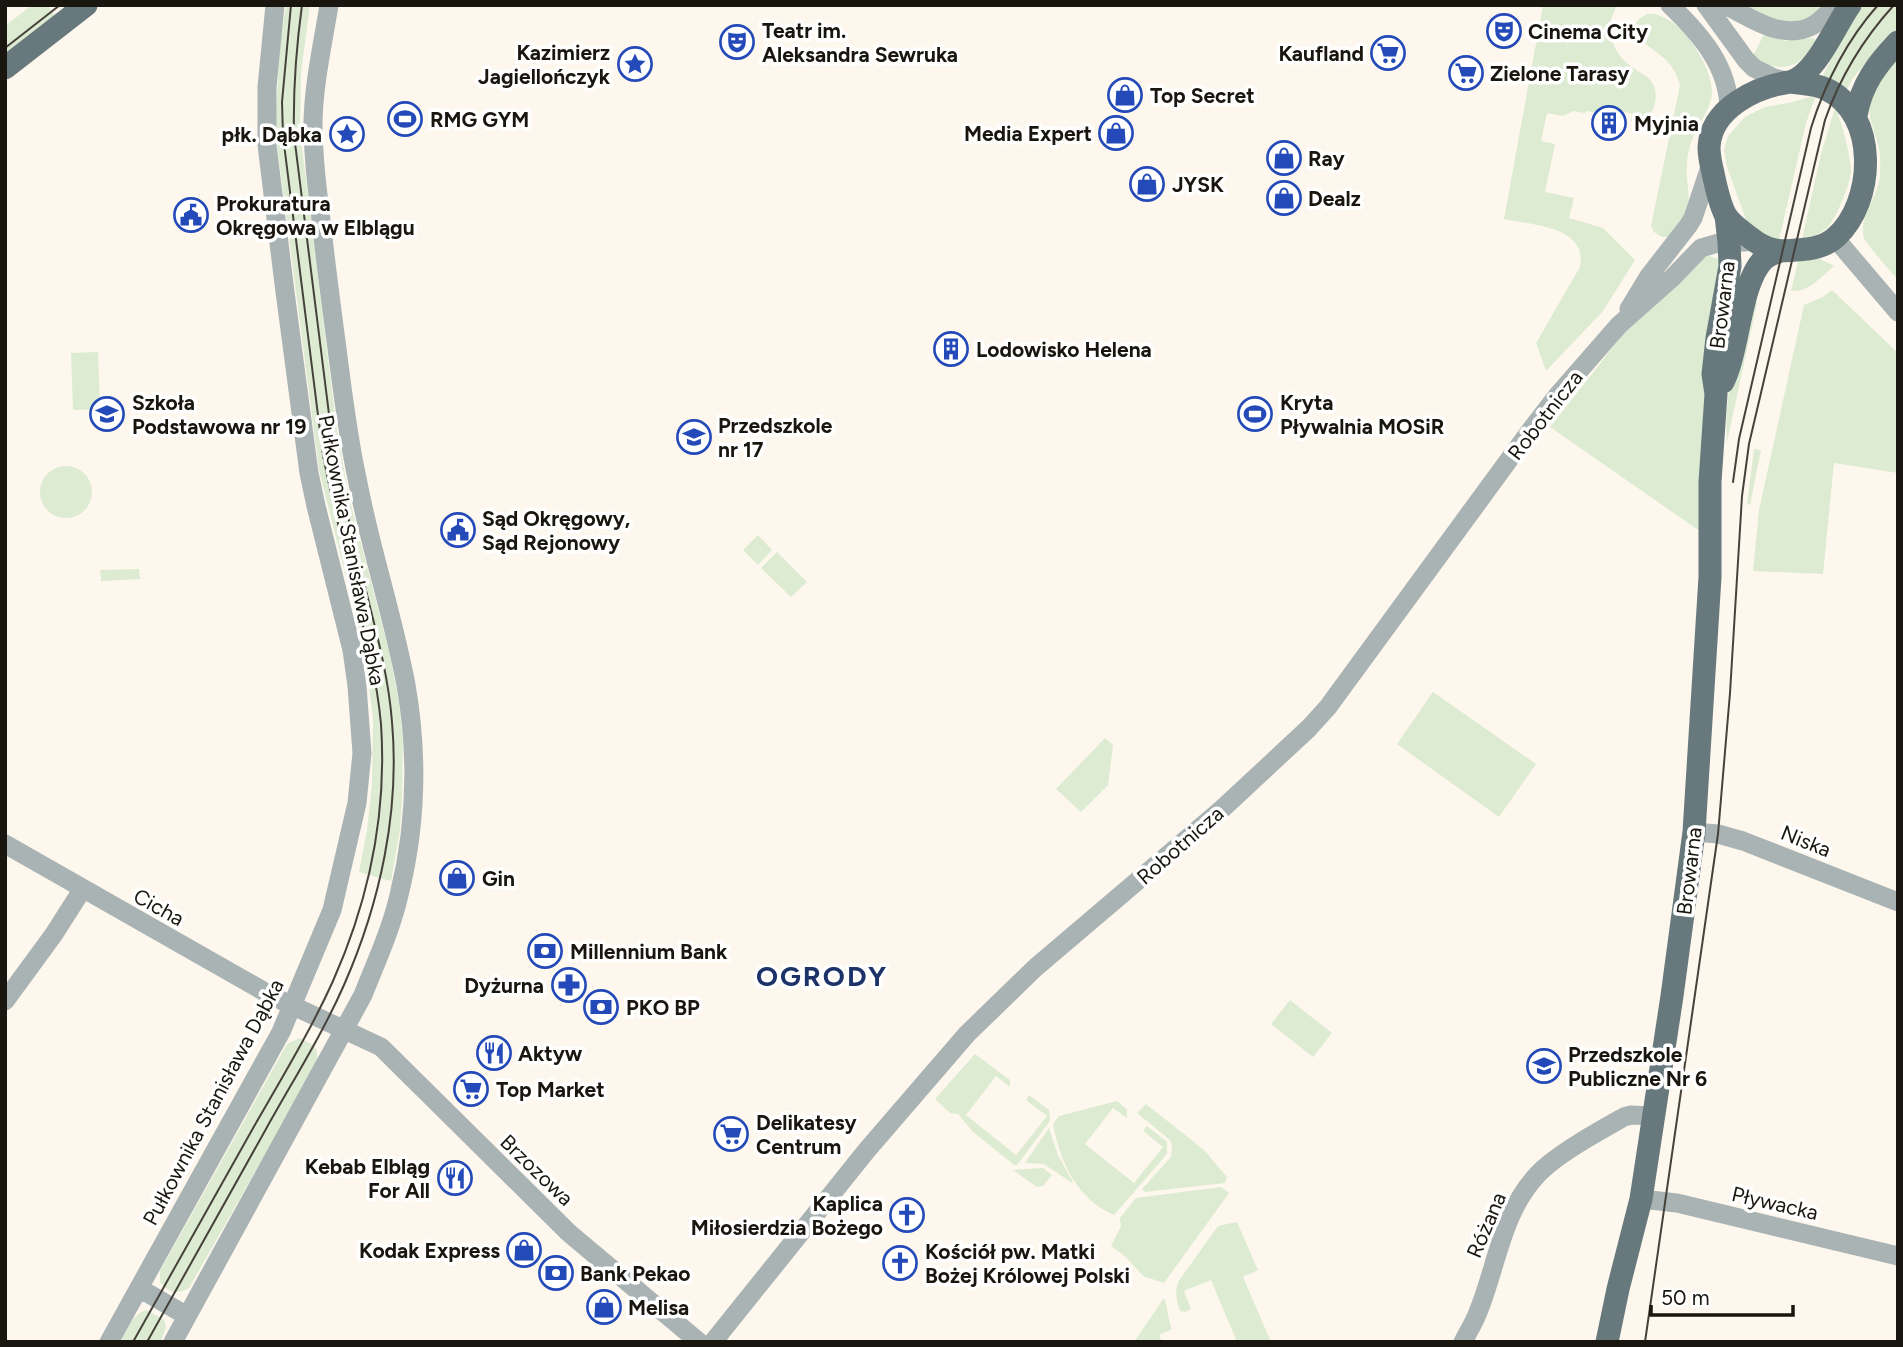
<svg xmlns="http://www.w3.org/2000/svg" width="1903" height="1347" viewBox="0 0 1903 1347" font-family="Figtree,sans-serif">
<rect width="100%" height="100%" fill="#fef7ed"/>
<path fill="#dcebd1" d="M32,5H47L55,15L5,54V26Z
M286,5H310L301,73L300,131L330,375L337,430L349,497L390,655L399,703L403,743L402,801L400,829L391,881L359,872L367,830L372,785L373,719L367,670L357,621L319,470L275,129L280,44Z
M1543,5H1617C1615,10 1612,15 1611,20C1606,37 1618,58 1632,67C1640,73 1648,75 1653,84C1661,99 1651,128 1631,121L1632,114L1609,107L1607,115L1587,111L1585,113L1573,111L1563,116L1547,113L1541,141L1555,144L1545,192L1574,198L1569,218L1603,228L1635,260L1603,311L1546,371L1536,343L1580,267C1588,226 1532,225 1504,219Z
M1739,5H1825L1810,20L1785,26Z
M1863,5H1898V27L1853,78L1846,91L1822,77L1846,30Z
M1647,14C1676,10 1712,64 1712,91C1712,110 1695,127 1690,146C1687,156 1686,168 1687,178C1688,190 1691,204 1686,216C1682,223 1675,231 1669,237H1662L1654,232L1651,226L1680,85C1677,75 1673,67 1666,60C1655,48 1615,31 1647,14Z
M1764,34L1785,41L1814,38L1816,40C1799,72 1779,73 1750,56L1755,52Z
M1898,56V280C1892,273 1866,244 1864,238C1858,218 1878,196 1880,176C1880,167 1881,158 1879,149C1876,132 1865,115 1871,97C1875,83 1889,68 1898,56Z
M1809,97L1815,98L1806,123L1779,240L1768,238L1747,222L1727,167L1724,150L1728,136L1745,117L1765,107L1789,103Z
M1835,108C1842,121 1851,158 1851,172C1850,185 1836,219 1827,228C1820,234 1811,237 1802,239L1821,154Z
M1707,255L1720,260L1701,532L1550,427L1625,332Z
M1799,257L1818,258L1834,266C1821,277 1809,292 1791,291Z
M1832,290L1898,353V473L1834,463L1823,574L1753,571L1759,510L1804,305L1823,297Z
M1752,302L1757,303L1727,442C1723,393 1739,349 1752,302Z
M98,352L100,409L73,410L71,353Z
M1754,449L1761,450L1750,505L1747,504Z
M40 492a26 26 0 1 1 52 0a26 26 0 1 1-52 0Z
M758,535L772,550L758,565L743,550Z
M777,552L807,582L791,597L761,568Z
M139,569L140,579L101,581L100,570Z
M1433,692L1536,764L1499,817L1397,744Z
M1105,738L1113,745L1108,785L1081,812L1056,789Z
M1290,1000L1332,1033L1313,1057L1271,1024Z
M300,1038C314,1046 319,1045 317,1063L189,1288C178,1295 168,1293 160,1282V1271L287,1044Z
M975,1054L1010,1080V1087L996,1076L966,1115L1016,1155L1047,1116L1026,1100L1029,1095L1049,1110L1050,1121L1017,1165H1014L972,1131L958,1114L950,1113L935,1099Z
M1117,1101L1127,1110V1118L1113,1108L1085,1144L1134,1183L1163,1147L1143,1131L1147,1126L1167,1142V1154L1114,1215C1077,1199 1060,1162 1053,1124L1059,1116Z
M1146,1104L1204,1150L1227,1177L1225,1183L1145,1192L1142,1189L1171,1157L1172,1145L1170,1140L1137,1113Z
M1049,1128L1058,1155L1073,1182L1072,1183L1044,1164L1025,1163Z
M1043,1168L1052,1175L1043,1186L1037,1187L1013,1170Z
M1221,1187L1229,1193L1164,1283L1143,1276L1126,1257L1111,1246L1121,1226L1120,1218L1136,1198Z
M1237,1222L1258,1270L1243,1277L1271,1342H1237L1211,1280L1184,1291L1191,1309L1185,1312L1180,1311C1176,1300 1175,1292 1178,1282L1218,1226Z
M1164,1298C1168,1306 1167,1318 1172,1329L1159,1335L1162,1342H1134Z
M147,1310L164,1320L166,1327L161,1342H120C127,1330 133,1313 147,1310Z"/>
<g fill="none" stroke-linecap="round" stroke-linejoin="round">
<path stroke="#a9b3b4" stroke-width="19" d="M1670,5C1700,34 1729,66 1729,110
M1706,5L1746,60L1754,68L1774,78L1790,82
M1725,5C1751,18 1782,41 1812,26C1821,21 1829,12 1837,5
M1835,238L1898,312
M1629,309L1649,276L1688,226L1693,218L1711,164
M1694,832L1718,834L1743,841L1898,902
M5,844L272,996L381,1047L569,1233L699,1342
M5,1001L54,934L82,890
M1641,1199L1677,1203L1898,1256
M139,1288L187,1316
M109,1342L281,1032L332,910L357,803L362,753L357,686L352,650L316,506L309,473L285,292L267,145V87L275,5
M173,1342L363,995C376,962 391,930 399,895C416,827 418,754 406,685C393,615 370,548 357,478C346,428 341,377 334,326C329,288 324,249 320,211C316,181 313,151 313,121C314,82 323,43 329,5
M713,1342L867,1150L967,1034L1035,968L1222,809L1309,728L1328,707L1530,431L1557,396L1619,325L1672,278L1701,248L1718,243L1745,242
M1463,1342C1467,1334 1472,1326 1476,1317C1497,1269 1500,1214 1538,1174C1557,1154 1599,1131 1624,1117L1631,1115L1654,1116"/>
<path stroke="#67797c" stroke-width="23" d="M5,68L86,5
M1790,82C1802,84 1816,84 1826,89C1879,114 1875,202 1836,237C1825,247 1811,249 1796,250C1779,252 1766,250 1752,239C1743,232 1730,224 1725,214C1719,202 1716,187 1713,173C1711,165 1709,156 1709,147C1711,108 1756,87 1790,82Z
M1790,82C1816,74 1834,28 1850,5
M1856,116C1861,85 1877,64 1898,42
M1723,382C1739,351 1740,283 1763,260C1768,255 1772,254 1778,252
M1607,1342L1618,1289L1641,1199L1672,996L1694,832L1710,577V482L1716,394L1713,374L1717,338L1730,266L1729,242L1726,216"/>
<path stroke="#46423b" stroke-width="2" d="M5,48L60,5
M1733,482L1739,439L1811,128C1825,83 1847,40 1878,5
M133,1342C173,1271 213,1200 252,1130C280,1081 310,1032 333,981C369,900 387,812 381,724C377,680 366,637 355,594C344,548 332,502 323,455L283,136L282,102L291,5
M147,1342C186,1271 226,1200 266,1129C292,1082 322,1035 344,985C380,903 400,812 392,722C389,682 379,642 369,603C357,553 344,504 334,454L294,135C293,92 296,49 302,5
M1645,1342L1718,834L1730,693L1742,496L1749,444L1825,120C1840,77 1863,39 1894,5"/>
</g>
<defs>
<g id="theatre-ring" transform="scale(1.75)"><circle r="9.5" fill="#fff" stroke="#234ab8" stroke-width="1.5"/><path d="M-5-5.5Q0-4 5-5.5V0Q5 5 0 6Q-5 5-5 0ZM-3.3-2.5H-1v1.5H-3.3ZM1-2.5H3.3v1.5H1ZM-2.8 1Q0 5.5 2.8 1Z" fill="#234ab8"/></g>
<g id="supermarket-ring" transform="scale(1.75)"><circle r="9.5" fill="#fff" stroke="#234ab8" stroke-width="1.5"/><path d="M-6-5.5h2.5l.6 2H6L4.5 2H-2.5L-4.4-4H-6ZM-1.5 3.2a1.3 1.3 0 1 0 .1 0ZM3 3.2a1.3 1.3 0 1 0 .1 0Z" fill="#234ab8"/></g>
<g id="sight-ring" transform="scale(1.75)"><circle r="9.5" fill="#fff" stroke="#234ab8" stroke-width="1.5"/><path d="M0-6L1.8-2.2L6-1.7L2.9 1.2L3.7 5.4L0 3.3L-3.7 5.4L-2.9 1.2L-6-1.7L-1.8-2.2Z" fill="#234ab8"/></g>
<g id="shop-ring" transform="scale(1.75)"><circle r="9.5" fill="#fff" stroke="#234ab8" stroke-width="1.5"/><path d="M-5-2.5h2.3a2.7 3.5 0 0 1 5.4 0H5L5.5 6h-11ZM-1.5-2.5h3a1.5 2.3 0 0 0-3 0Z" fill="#234ab8"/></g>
<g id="stadium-ring" transform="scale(1.75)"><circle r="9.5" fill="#fff" stroke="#234ab8" stroke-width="1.5"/><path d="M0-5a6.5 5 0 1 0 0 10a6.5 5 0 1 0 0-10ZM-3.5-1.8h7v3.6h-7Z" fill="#234ab8"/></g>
<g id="building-ring" transform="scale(1.75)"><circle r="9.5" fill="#fff" stroke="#234ab8" stroke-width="1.5"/><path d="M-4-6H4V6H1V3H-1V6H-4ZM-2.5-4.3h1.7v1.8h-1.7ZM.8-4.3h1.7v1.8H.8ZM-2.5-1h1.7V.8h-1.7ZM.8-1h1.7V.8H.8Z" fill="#234ab8"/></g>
<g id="civic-ring" transform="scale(1.75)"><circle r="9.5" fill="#fff" stroke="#234ab8" stroke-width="1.5"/><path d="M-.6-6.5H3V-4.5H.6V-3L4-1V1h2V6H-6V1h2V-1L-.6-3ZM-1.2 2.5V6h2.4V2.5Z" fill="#234ab8"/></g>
<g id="school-ring" transform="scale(1.75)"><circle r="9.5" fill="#fff" stroke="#234ab8" stroke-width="1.5"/><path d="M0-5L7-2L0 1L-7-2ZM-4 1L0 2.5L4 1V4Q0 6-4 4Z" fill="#234ab8"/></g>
<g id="bank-ring" transform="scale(1.75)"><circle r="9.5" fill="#fff" stroke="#234ab8" stroke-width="1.5"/><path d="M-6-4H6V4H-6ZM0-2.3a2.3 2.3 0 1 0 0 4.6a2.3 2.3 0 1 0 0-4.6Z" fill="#234ab8"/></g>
<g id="pharmacy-ring" transform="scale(1.75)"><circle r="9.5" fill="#fff" stroke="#234ab8" stroke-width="1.5"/><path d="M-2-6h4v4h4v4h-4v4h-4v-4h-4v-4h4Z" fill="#234ab8"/></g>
<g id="restaurant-ring" transform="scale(1.75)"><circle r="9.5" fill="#fff" stroke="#234ab8" stroke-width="1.5"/><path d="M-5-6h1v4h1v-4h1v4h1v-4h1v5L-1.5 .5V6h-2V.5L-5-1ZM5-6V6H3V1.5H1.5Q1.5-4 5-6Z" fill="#234ab8"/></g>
<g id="church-ring" transform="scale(1.75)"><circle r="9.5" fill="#fff" stroke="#234ab8" stroke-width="1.5"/><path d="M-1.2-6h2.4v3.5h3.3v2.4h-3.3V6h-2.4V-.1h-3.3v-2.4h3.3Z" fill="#234ab8"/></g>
</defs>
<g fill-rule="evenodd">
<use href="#theatre-ring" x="1504" y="31"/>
<use href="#theatre-ring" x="737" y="42"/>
<use href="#supermarket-ring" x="1388" y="53"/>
<use href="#sight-ring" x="635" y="64"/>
<use href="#supermarket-ring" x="1466" y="73"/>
<use href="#shop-ring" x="1125" y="95"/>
<use href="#stadium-ring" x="405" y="119"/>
<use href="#building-ring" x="1609" y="123"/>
<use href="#shop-ring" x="1116" y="133"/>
<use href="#sight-ring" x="347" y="134"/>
<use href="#shop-ring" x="1284" y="158"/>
<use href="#shop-ring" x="1147" y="184"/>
<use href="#shop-ring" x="1284" y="198"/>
<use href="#civic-ring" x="191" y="215"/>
<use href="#building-ring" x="951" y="349"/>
<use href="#school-ring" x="107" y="414"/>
<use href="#stadium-ring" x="1255" y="414"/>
<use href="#school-ring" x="694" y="437"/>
<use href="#civic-ring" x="458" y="530"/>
<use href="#shop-ring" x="457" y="878"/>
<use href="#bank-ring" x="545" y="951"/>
<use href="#pharmacy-ring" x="569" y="985"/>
<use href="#bank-ring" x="601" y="1007"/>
<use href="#restaurant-ring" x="494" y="1053"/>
<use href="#school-ring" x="1544" y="1066"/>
<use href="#supermarket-ring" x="471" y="1089"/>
<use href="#supermarket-ring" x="731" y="1134"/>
<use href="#restaurant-ring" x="455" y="1178"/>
<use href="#church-ring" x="907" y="1215"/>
<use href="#shop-ring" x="524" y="1250"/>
<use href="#church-ring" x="900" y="1263"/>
<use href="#bank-ring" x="556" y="1273"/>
<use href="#shop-ring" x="604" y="1307"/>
</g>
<g text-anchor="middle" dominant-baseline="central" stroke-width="7" stroke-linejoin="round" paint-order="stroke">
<g font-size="21" font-weight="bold" fill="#191610" stroke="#fff" text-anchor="start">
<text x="762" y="30">Teatr im.<tspan x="762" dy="24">Aleksandra Sewruka</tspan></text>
<text x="1528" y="31">Cinema City</text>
<text x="610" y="52" text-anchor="end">Kazimierz<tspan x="610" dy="24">Jagiellończyk</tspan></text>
<text x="1364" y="53" text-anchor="end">Kaufland</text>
<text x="1490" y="73">Zielone Tarasy</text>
<text x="1150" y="95">Top Secret</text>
<text x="430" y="119">RMG GYM</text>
<text x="1634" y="123">Myjnia</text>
<text x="1092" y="133" text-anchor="end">Media Expert</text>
<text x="322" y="134" text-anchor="end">płk. Dąbka</text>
<text x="1308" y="158">Ray</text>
<text x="1172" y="184">JYSK</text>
<text x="1308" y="198">Dealz</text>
<text x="216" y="203">Prokuratura<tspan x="216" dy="24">Okręgowa w Elblągu</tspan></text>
<text x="976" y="349">Lodowisko Helena</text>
<text x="132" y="402">Szkoła<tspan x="132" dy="24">Podstawowa nr 19</tspan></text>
<text x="1280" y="402">Kryta<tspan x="1280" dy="24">Pływalnia MOSiR</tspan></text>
<text x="718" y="425">Przedszkole<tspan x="718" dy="24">nr 17</tspan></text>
<text x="482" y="518">Sąd Okręgowy,<tspan x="482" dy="24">Sąd Rejonowy</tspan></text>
<text x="482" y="878">Gin</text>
<text x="570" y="951">Millennium Bank</text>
<text x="544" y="985" text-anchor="end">Dyżurna</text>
<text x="626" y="1007">PKO BP</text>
<text x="518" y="1053">Aktyw</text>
<text x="1568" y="1054">Przedszkole<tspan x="1568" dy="24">Publiczne Nr 6</tspan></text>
<text x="496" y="1089">Top Market</text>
<text x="756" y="1122">Delikatesy<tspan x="756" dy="24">Centrum</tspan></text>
<text x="430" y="1166" text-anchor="end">Kebab Elbląg<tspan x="430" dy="24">For All</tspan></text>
<text x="883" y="1203" text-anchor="end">Kaplica<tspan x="883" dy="24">Miłosierdzia Bożego</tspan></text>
<text x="500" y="1250" text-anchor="end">Kodak Express</text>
<text x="925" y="1251">Kościół pw. Matki<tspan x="925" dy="24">Bożej Królowej Polski</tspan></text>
<text x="580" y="1273">Bank Pekao</text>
<text x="628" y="1307">Melisa</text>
</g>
<g font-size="21" fill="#191610" stroke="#fff">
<text transform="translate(1722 305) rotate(-83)">Browarna</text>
<text transform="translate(1545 415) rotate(-52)">Robotnicza</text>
<text transform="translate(352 550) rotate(79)">Pułkownika Stanisława Dąbka</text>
<text transform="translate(1806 841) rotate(22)">Niska</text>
<text transform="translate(1180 845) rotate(-41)">Robotnicza</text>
<text transform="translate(1689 871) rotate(-83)">Browarna</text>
<text transform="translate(159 907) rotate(29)">Cicha</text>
<text transform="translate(213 1102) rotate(-62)">Pułkownika Stanisława Dąbka</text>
<text transform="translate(537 1170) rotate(44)">Brzozowa</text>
<text transform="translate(1775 1203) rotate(13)">Pływacka</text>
<text transform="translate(1486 1225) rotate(-67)">Różana</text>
</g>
<g font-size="28" font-weight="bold" letter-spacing="2" fill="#1c3269" stroke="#fff">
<text x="822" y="976">OGRODY</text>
</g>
</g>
<rect width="1903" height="1347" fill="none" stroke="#191610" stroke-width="14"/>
<path d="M1651 1305v10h142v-10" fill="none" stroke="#191610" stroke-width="3.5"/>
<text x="1661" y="1305" font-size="21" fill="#191610" stroke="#ffffff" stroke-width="5" paint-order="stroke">50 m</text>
</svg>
